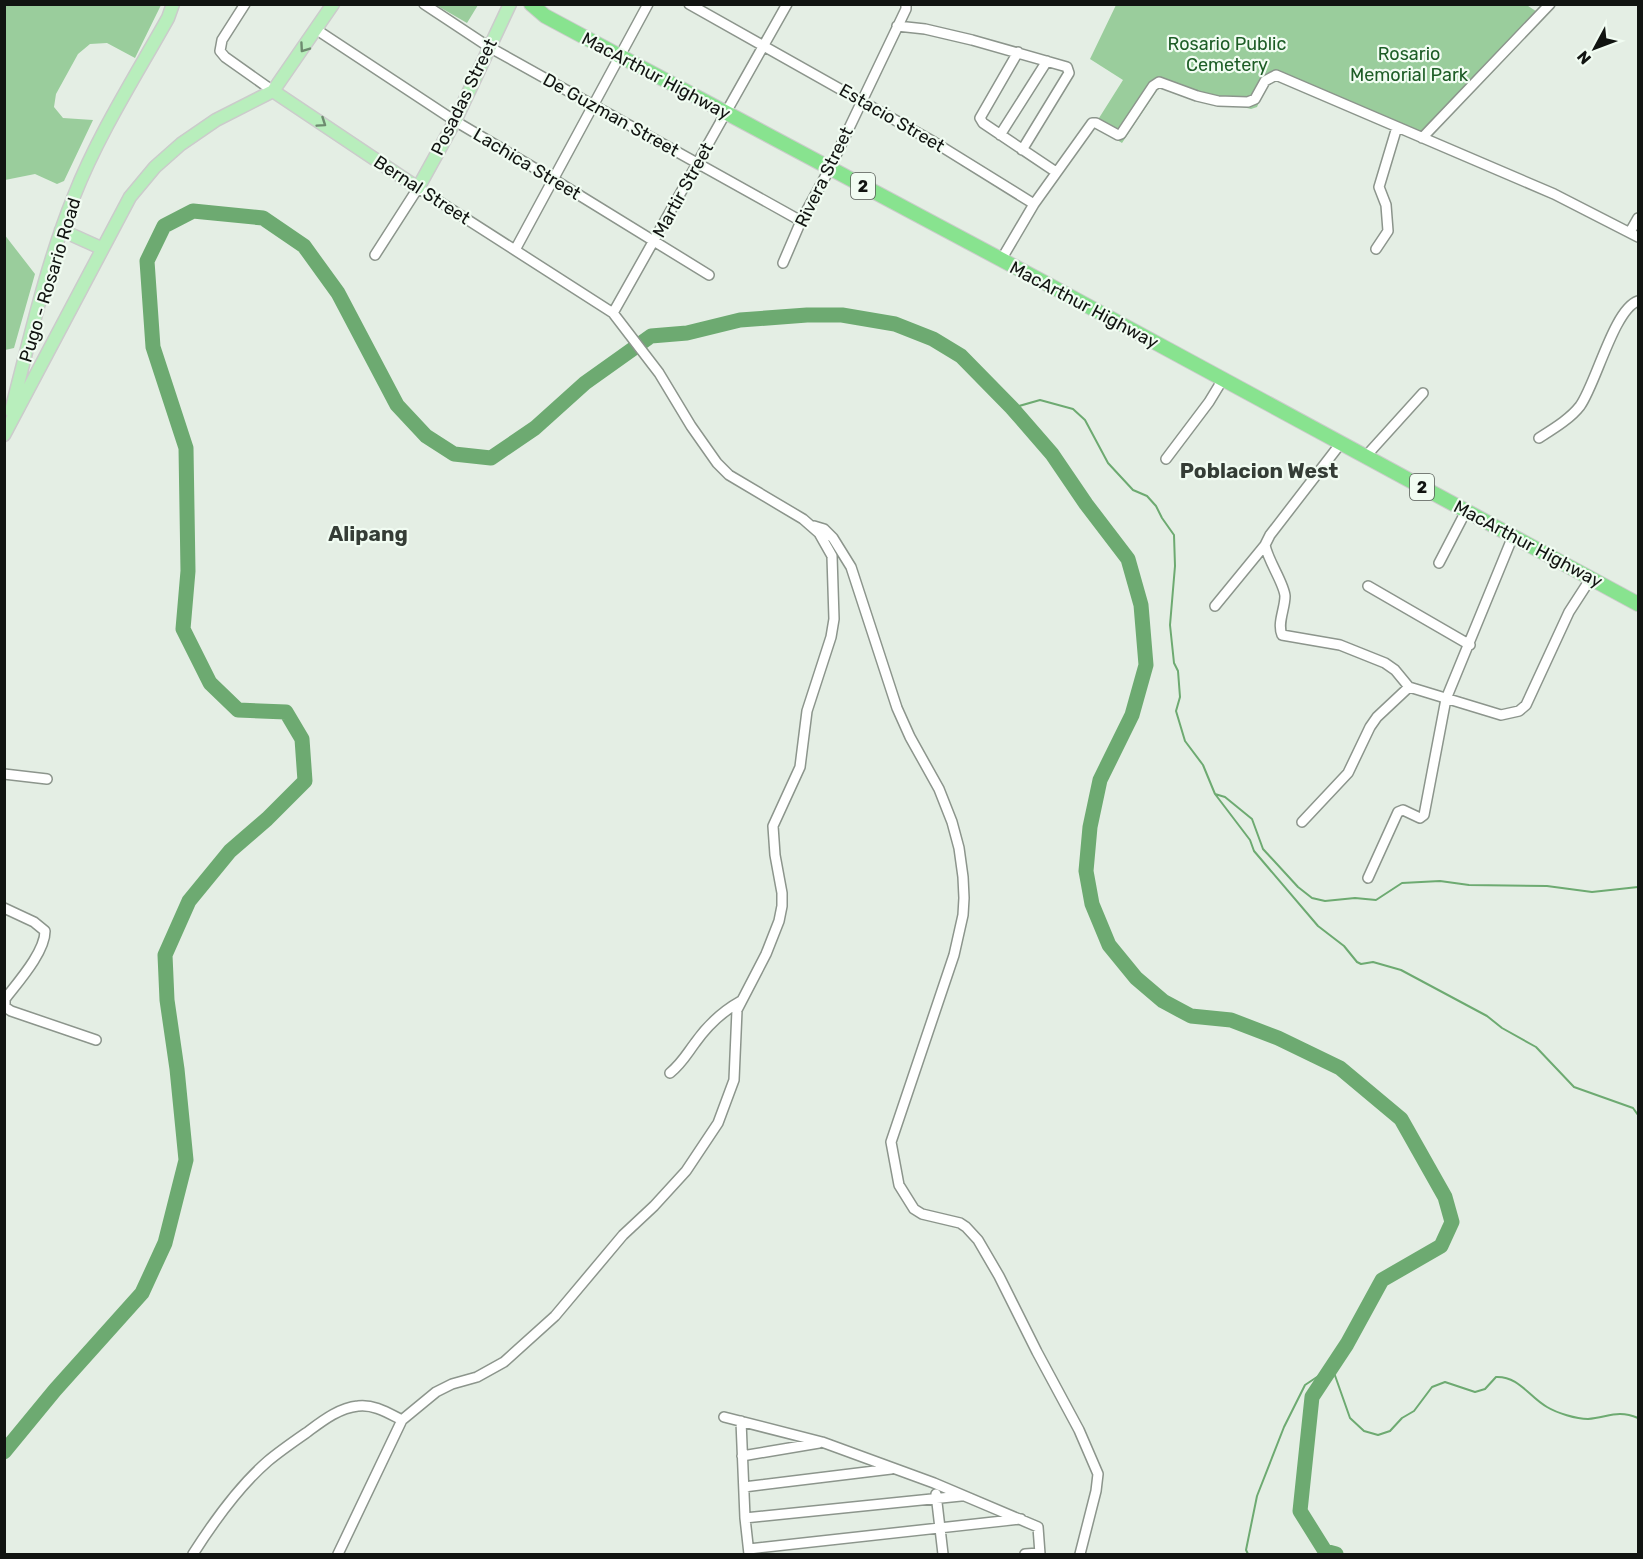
<svg xmlns="http://www.w3.org/2000/svg" width="1643" height="1559" viewBox="0 0 1643 1559" font-family="Rubik,sans-serif">
<rect width="100%" height="100%" fill="#e4eee4"/>
<path fill="#9acd9c" d="M5,4L161,5L135,58L107,43L90,44L78,54L56,94L54,107L63,118L93,120L64,181L57,184L35,174L5,180Z
M1525,4L1542,15L1425,136L1279,72L1268,82L1257,107L1251,109L1169,89H1158L1122,143L1094,126L1123,80L1090,59L1116,5Z
M436,5H478L467,23Z
M4,234L35,274L14,348L5,350Z"/>
<g fill="none" stroke-linecap="round" stroke-linejoin="round">
<path stroke="#6daa71" stroke-width="2" d="M1012,408L1040,400L1073,409L1085,420L1108,463L1133,490L1147,496L1156,506L1162,518L1174,535L1175,566L1170,625L1174,663L1178,671L1180,697L1176,711L1185,741L1203,765L1215,794L1250,840L1254,851L1318,926L1344,946L1357,962L1361,964L1373,962L1401,970L1487,1016L1502,1028L1536,1047L1574,1087L1633,1108L1638,1115
M1215,794L1225,797L1252,819L1263,849L1298,887L1312,898L1325,901L1355,898L1376,900L1402,883L1440,881L1469,885L1547,886L1592,892L1638,887
M1248,1554L1246,1550L1257,1496L1284,1427L1305,1385L1332,1367L1350,1418L1364,1431L1378,1435L1390,1431L1402,1418L1414,1411L1432,1387L1445,1382L1475,1392L1485,1389L1496,1377C1519,1376 1529,1397 1547,1407C1557,1413 1576,1419 1588,1419C1607,1418 1617,1409 1638,1418"/>
<path stroke="#6daa71" stroke-width="15" d="M4,1452L55,1390L142,1293L165,1243L186,1160L177,1069L167,1000L165,955L189,901L230,851L267,819L305,781L302,739L286,712L238,710L210,683L183,629L188,571L186,448L153,347L147,261L164,226L193,211L263,218L304,246L338,293L397,405L426,436L454,454L491,458L535,428L585,383L651,336L687,333L740,320L807,315H842L895,324L933,339L961,356L1012,408L1052,454L1086,504L1128,559L1141,605L1146,665L1132,715L1100,780L1090,827L1086,871L1092,904L1109,945L1136,978L1163,1001L1191,1016L1231,1020L1278,1038L1340,1068L1401,1119L1445,1197L1452,1222L1441,1246L1382,1280L1347,1344L1312,1397L1300,1511L1325,1551L1336,1554"/>
<g stroke="#8c958c" stroke-width="12">
<path id="minor" d="M245,4L222,40L220,51L225,57L273,91
M424,4L489,47L801,221
M689,4L934,142L1034,204
M897,26L925,29L972,40L1067,67L1069,73L1022,150
M317,30L455,121L553,179L709,275
M1018,52L980,118L983,123L1056,172
M1000,135L1047,61
M1422,138L1550,4
M1630,232L1638,218
M1376,249L1388,231L1386,205L1379,187L1397,127
M515,250L648,4
M1001,260L1034,204L1092,123H1096L1118,135L1121,134L1153,86L1159,82L1197,96L1218,101L1248,102L1255,99L1265,81L1276,75L1554,194L1638,237
M783,263L801,221L830,168L906,9V4
M613,313L787,4
M1539,438C1553,429 1570,419 1580,406C1596,384 1614,309 1638,301
M1366,456L1423,393
M1166,459L1209,402L1223,379
M814,526L824,529L833,538L851,567L897,708L910,737L939,789L952,822L959,848L963,877L964,898L963,915L954,955L891,1142L899,1185L914,1209L922,1214L960,1223L966,1227L978,1240L999,1276L1037,1352L1079,1430L1098,1474L1096,1491L1080,1554
M1265,545C1268,561 1284,583 1285,596C1285,609 1277,623 1282,635L1340,645L1385,663L1395,670L1409,687
M1439,563L1466,511
M1368,586L1470,645
M1215,606L1265,545L1270,535L1341,443
M4,774L47,779
M1302,822L1348,773L1370,727L1377,717L1409,687L1501,715L1519,711L1526,705L1569,612L1591,578
M1368,878L1398,812L1403,810L1420,818L1424,815L1446,699L1513,536
M4,908L34,922L45,931C45,952 18,982 5,999V1007L11,1011L96,1040
M670,1073C682,1063 686,1055 695,1043C707,1026 723,1011 741,1001
M724,1417L822,1442L934,1483L1038,1527L1040,1554
M741,1421L745,1518L749,1554
M742,1456L819,1443
M744,1487L891,1469
M936,1494L943,1554
M745,1518L961,1496
M749,1549L1021,1519
M193,1554C214,1521 238,1487 268,1461C280,1451 293,1442 306,1433C321,1422 338,1408 358,1406C374,1404 388,1413 402,1420
M338,1554L402,1420L436,1392L452,1384L477,1377L504,1362L555,1316L623,1235L654,1206L686,1171L718,1123L734,1080L737,1010L766,954L779,921L782,906V893L775,855L773,826L800,767L807,711L831,637L834,619L832,556L819,533L803,519L729,475L717,463L691,426L659,373L613,313L418,188L375,255
M1025,1554L1039,1553"/>
</g>
<g stroke="#cbcbcb" stroke-width="15">
<path id="major" d="M273,91L418,188L455,121L510,4
M61,230L101,248
M11,411C30,339 46,265 74,196C99,133 135,77 168,18L173,4
M4,435L130,197L155,167L181,144L216,120L273,91L333,4"/>
</g>
<g stroke="#cbcbcb" stroke-width="16">
<path id="highway" d="M531,4L545,16L573,31L1049,285L1638,604"/>
</g>
<use href="#minor" stroke="#fff" stroke-width="9"/>
<use href="#major" stroke="#b8eebc" stroke-width="12"/>
<use href="#highway" stroke="#88e38f" stroke-width="14"/>
</g>
<defs><path id="oneway-chevron" d="M-2-3.5L2.5 0L-2 3.5" fill="none" stroke-width="1.6" stroke-linecap="round" stroke-linejoin="round" transform="scale(1.5)"/></defs>
<g stroke="#6d8c6f">
<use href="#oneway-chevron" transform="translate(304 48) rotate(125)"/>
<use href="#oneway-chevron" transform="translate(322 123) rotate(34)"/>
</g>
<g text-anchor="middle" dominant-baseline="central" stroke-width="4.5" stroke-linejoin="round" paint-order="stroke">
<g fill="#f1fcf2" stroke="#545a54" stroke-width="1.5">
<rect x="851" y="173" width="24" height="26" rx="4.5"/>
<rect x="1410" y="474" width="24" height="26" rx="4.5"/>
</g>
<g font-size="16" font-weight="bold" fill="#111411">
<text x="863" y="186">2</text>
<text x="1422" y="487">2</text>
</g>
<g font-size="18" fill="#1d5d26" stroke="#f1fcf2">
<text x="1227" y="44">Rosario Public<tspan x="1227" dy="21">Cemetery</tspan></text>
<text x="1409" y="54">Rosario<tspan x="1409" dy="21">Memorial Park</tspan></text>
</g>
<g font-size="18" fill="#111411" stroke="#f1fcf2">
<text transform="translate(656 76) rotate(28)">MacArthur Highway</text>
<text transform="translate(464 97) rotate(-64)">Posadas Street</text>
<text transform="translate(611 115) rotate(29)">De Guzman Street</text>
<text transform="translate(892 118) rotate(30)">Estacio Street</text>
<text transform="translate(527 164) rotate(31)">Lachica Street</text>
<text transform="translate(824 177) rotate(-64)">Rivera Street</text>
<text transform="translate(422 190) rotate(33)">Bernal Street</text>
<text transform="translate(683 190) rotate(-61)">Martir Street</text>
<text transform="translate(50 280) rotate(-73)">Pugo - Rosario Road</text>
<text transform="translate(1084 305) rotate(28)">MacArthur Highway</text>
<text transform="translate(1528 544) rotate(28)">MacArthur Highway</text>
</g>
<g font-size="21" font-weight="bold" fill="#353d36" stroke="#f1fcf2">
<text x="1259" y="470">Poblacion West</text>
<text x="368" y="533">Alipang</text>
</g>
</g>
<rect width="1643" height="1559" fill="none" stroke="#111411" stroke-width="12"/>
<g transform="translate(1595 48) rotate(229)" stroke="#f1fcf2" stroke-width="4.5" paint-order="stroke">
<path d="M0-4.5L10 22L0 15L-10 22Z" fill="#111411"/>
<text y="-9" font-size="16" font-weight="bold" text-anchor="middle" fill="#111411">N</text>
</g>
</svg>
